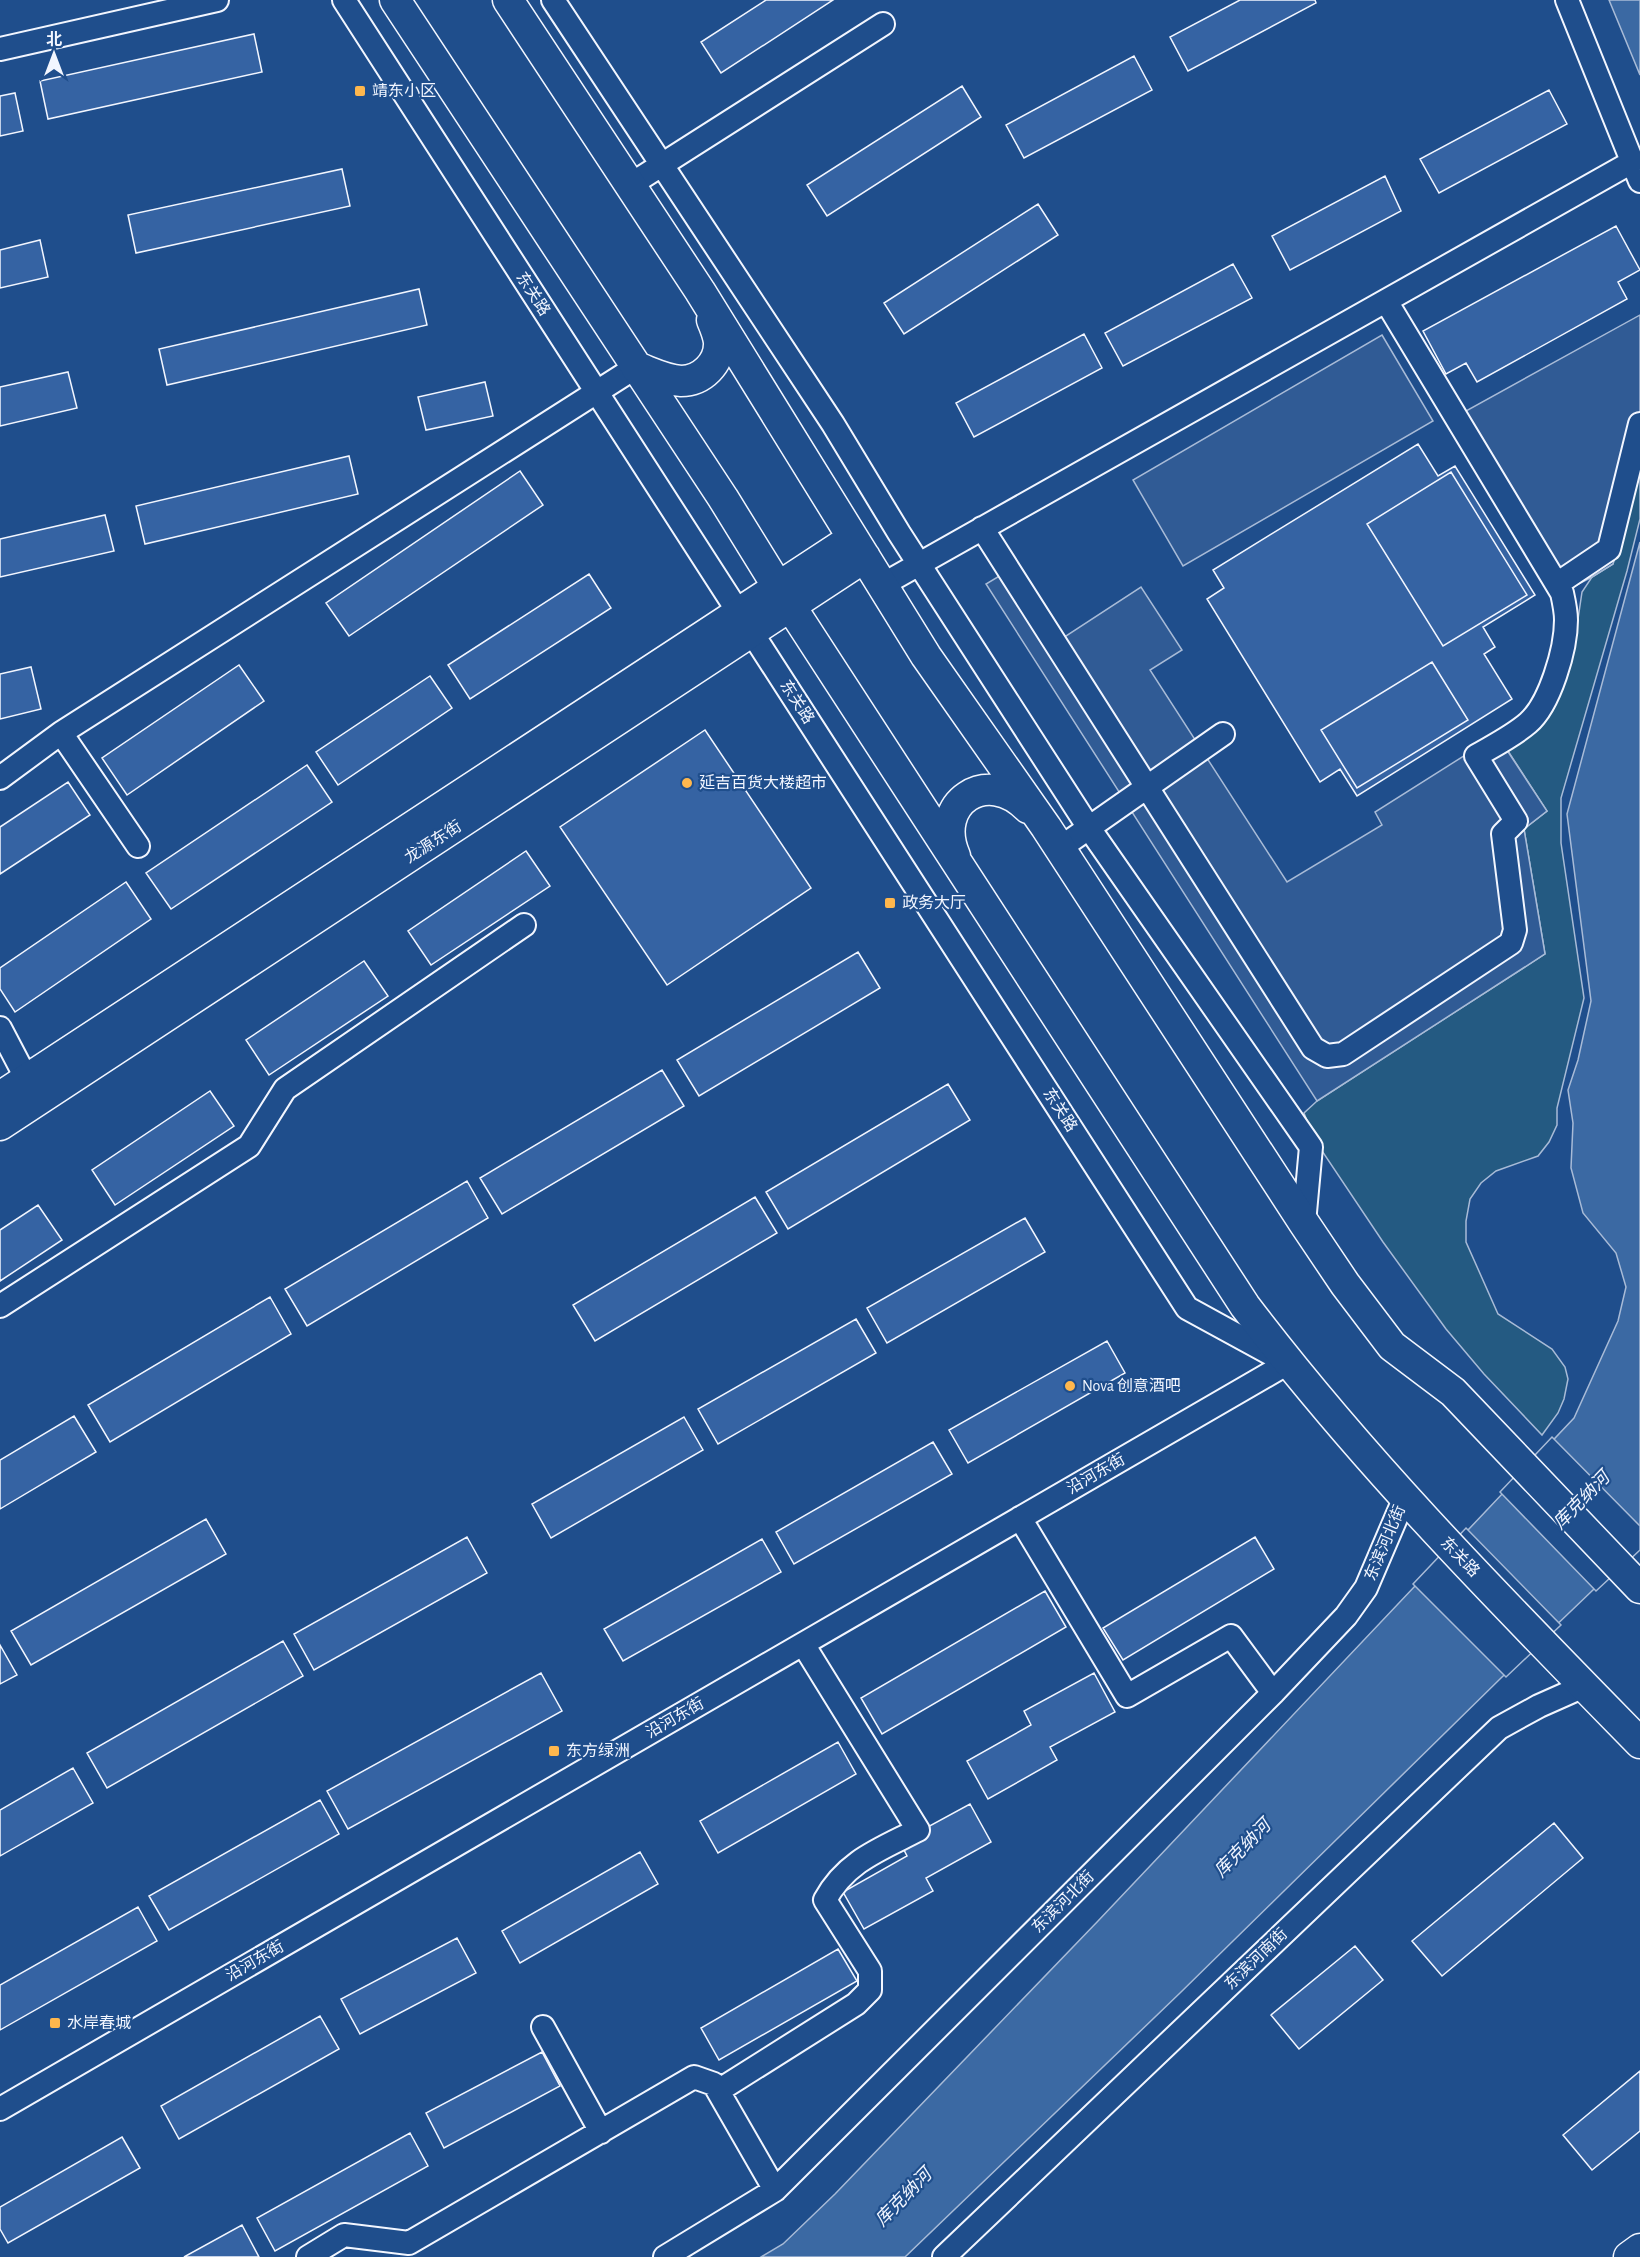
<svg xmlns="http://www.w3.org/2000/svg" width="1640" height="2257" viewBox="0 0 1640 2257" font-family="'Alegreya Sans','Noto Sans SC',sans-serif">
<rect width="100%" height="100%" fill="#1f4e8c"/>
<path fill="#245a82" stroke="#a8bbd7" stroke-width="1.5" d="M1640,458V519L1627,571L1561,798V843L1584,998L1557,1108V1125L1549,1142L1538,1156L1496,1171L1481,1183L1470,1199L1466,1221V1242L1498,1314L1552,1349L1565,1367L1568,1379L1564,1399L1558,1413L1542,1435L1484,1374L1446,1329L1383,1242L1314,1139L1304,1113L1317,1101L1545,954L1524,829L1547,811L1508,751L1543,724L1555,706L1574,646L1582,592L1592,577L1613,564Z"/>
<path fill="#305b95" stroke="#a8bbd7" stroke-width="1.5" d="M1640,315V458L1613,564L1592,577L1553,597L1446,422Z
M1382,335L1433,421L1183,566L1133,480Z
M1016,566L1060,640L1141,587L1182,650L1150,670L1287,882L1382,825L1375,812L1497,735L1547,811L1524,829L1545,954L1317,1101L986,584Z"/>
<path fill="#3b69a3" stroke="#a8bbd7" stroke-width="1.5" d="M1609,0H1640V75Z
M1640,542V1545L1501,1678L1180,1993L905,2257H761L783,2244L835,2194L1098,1921L1574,1418L1618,1321L1626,1287L1616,1253L1583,1213L1571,1168L1573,1123L1568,1090L1578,1060L1591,1001L1567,814Z"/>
<path fill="#1f4e8c" stroke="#a8bbd7" stroke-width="1.5" d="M1552,1437L1640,1526V1550L1596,1591L1500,1492Z
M1466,1528L1561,1625L1506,1677L1413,1584Z"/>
<path fill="#3563a3" stroke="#f2f6ff" stroke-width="1.5" d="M766,0H833L721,73L701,42Z
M1240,0H1315L1316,3L1188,71L1170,37Z
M254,34L262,72L48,119L40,81Z
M1134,56L1152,90L1024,158L1006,125Z
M962,86L981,117L827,216L807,185Z
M1549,90L1567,124L1439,193L1420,159Z
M15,93L23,131L0,136V96Z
M342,169L350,206L136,253L128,215Z
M1385,176L1401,211L1290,270L1272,236Z
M1038,204L1058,235L904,334L884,303Z
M1616,226L1640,270L1618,282L1627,299L1477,382L1466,363L1446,374L1423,331Z
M40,240L48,277L0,288V250Z
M1233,264L1252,298L1123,366L1105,333Z
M419,289L427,325L167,385L159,349Z
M1084,334L1102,368L974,437L956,403Z
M68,372L77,408L0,426V387Z
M485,382L493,416L426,430L418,397Z
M1418,444L1438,476L1455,466L1535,595L1483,627L1495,647L1484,654L1512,699L1357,796L1340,769L1320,782L1207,599L1224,588L1213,570Z
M349,456L358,494L145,544L136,506Z
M520,471L543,505L349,636L326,603Z
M1451,472L1527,595L1443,646L1367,524Z
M105,515L114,551L0,577V539Z
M589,574L611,608L470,699L448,665Z
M1432,662L1468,720L1357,788L1321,730Z
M239,665L264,701L127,795L102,758Z
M31,667L41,709L0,719V674Z
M430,676L452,708L338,785L316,752Z
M705,730L811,888L667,985L560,827Z
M307,765L332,802L171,909L146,873Z
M68,782L90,815L0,874V827Z
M526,851L550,886L431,965L408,931Z
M126,882L151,919L15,1012L0,989V968Z
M858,952L880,988L699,1096L677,1060Z
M364,961L388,996L269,1075L246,1040Z
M662,1070L684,1106L502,1214L480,1178Z
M948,1084L970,1120L788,1229L766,1192Z
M210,1091L234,1126L115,1205L92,1170Z
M467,1181L488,1218L307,1326L285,1289Z
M755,1197L777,1233L595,1341L573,1305Z
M38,1205L62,1240L0,1281V1230Z
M1025,1218L1045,1252L887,1343L867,1308Z
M270,1297L291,1334L110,1442L88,1405Z
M856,1319L876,1353L718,1444L698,1409Z
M1107,1341L1125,1373L968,1463L949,1430Z
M74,1416L96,1452L0,1509V1460Z
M684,1417L703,1450L551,1538L532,1504Z
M933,1442L952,1474L794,1564L776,1532Z
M206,1519L226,1554L31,1665L11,1631Z
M467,1537L487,1573L314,1670L294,1634Z
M1255,1537L1274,1569L1123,1660L1103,1628Z
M762,1539L781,1572L623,1661L604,1629Z
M1045,1591L1066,1627L882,1734L861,1698Z
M283,1641L303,1676L107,1788L87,1753Z
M0,1645L17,1675L0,1684Z
M541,1673L562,1711L348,1829L327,1791Z
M1094,1673L1115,1712L1050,1747L1057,1760L988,1799L967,1761L1031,1725L1024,1711Z
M838,1742L856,1774L718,1853L700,1821Z
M73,1768L93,1803L0,1856V1810Z
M320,1800L339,1834L169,1930L149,1896Z
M970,1804L991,1842L926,1878L933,1891L864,1929L843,1892L907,1856L900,1842Z
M1554,1823L1583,1858L1442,1976L1412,1941Z
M640,1852L658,1884L520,1963L502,1931Z
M138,1907L157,1941L0,2030V1985Z
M457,1938L476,1973L360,2034L341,1999Z
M1355,1946L1383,1980L1299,2049L1271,2015Z
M838,1949L857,1981L719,2060L701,2028Z
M320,2016L339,2049L179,2139L161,2106Z
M542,2052L560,2086L444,2148L426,2113Z
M1640,2071V2131L1592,2170L1563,2135Z
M410,2133L428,2166L275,2251L257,2218Z
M122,2137L140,2168L8,2243L0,2229V2207Z
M242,2225L259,2257H184Z"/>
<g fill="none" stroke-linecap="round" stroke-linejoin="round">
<g stroke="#f2f6ff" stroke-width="26">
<path id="minor" d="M344,0L1187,1308L1284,1361
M553,0L833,424L899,533L1089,828L1311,1147L1304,1223
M1567,0L1640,181
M0,49L217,0
M630,185L883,24
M982,528L1313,1048L1327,1056L1343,1054L1511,943L1515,930L1503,834L1516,821L1476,756C1493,746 1513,736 1528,723C1550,704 1566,649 1566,620C1566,611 1564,602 1562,593L1386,301
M1557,584L1609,549L1640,424
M882,585L1632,162
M61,733L138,846
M0,778L61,733L636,367
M1060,848L1223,734
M0,1028L34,1093
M0,1306L249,1146L285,1089L524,925
M1020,1518L1127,1696L1231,1636L1273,1693
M543,2027L601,2132
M718,2091L856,2004L870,1990V1971L825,1900C846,1861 881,1849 918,1830L803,1644
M0,2109L1288,1363
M308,2257L344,2235L409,2243L694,2077L714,2084L775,2190
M665,2257L775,2190L1273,1693L1346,1616L1366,1588L1405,1497
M944,2257L1499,1728L1539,1706L1584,1686"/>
</g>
<g stroke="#f2f6ff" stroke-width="33">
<path id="major" d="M395,0L723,498L778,587L1245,1306C1364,1463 1503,1603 1640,1743
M508,0L700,291L926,656L1046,827L1304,1223L1345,1284L1392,1346L1453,1392L1640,1588
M636,367C650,372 665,380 681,381C702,381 720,363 719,342C718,334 715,327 712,320
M955,856C932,803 987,766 1028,808
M0,1097L853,538
M0,1125L865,557
M1629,2257L1640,2249"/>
</g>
<use href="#minor" stroke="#1f4e8c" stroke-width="22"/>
<use href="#major" stroke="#1f4e8c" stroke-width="30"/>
</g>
<g fill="#ffb74d" stroke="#1f4e8c" stroke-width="2">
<rect x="354" y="85" width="12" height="12" rx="3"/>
<circle cx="687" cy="783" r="6"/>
<rect x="884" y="897" width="12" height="12" rx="3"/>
<circle cx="1070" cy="1386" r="6"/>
<rect x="548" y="1745" width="12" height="12" rx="3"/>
<rect x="49" y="2017" width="12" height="12" rx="3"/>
</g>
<g text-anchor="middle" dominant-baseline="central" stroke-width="4.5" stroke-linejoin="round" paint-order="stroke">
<g font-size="16" fill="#f2f6ff" stroke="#1f4e8c" text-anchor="start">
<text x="372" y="91">靖东小区</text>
<text x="699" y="783">延吉百货大楼超市</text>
<text x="902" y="903">政务大厅</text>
<text x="1082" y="1386">Nova 创意酒吧</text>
<text x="566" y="1751">东方绿洲</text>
<text x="67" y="2023">水岸春城</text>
</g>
<g font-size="16" fill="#f2f6ff" stroke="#1f4e8c">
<text transform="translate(533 294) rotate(57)">东关路</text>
<text transform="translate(797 702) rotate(57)">东关路</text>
<text transform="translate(433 842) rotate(-33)">龙源东街</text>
<text transform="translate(1060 1110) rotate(57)">东关路</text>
<text transform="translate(1096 1474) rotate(-30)">沿河东街</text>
<text transform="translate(1385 1543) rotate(-67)">东滨河北街</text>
<text transform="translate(1460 1557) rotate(46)">东关路</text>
<text transform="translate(675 1718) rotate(-30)">沿河东街</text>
<text transform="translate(1063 1902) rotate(-45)">东滨河北街</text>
<text transform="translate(1256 1959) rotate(-44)">东滨河南街</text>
<text transform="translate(255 1961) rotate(-30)">沿河东街</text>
</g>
<g font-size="18" font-style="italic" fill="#f2f6ff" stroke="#1f4e8c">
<text transform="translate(1582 1501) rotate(-46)">库克纳河</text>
<text transform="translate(1243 1849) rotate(-46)">库克纳河</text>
<text transform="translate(904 2198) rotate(-46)">库克纳河</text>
</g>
</g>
<g transform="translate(54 54)" stroke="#1f4e8c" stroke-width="4.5" paint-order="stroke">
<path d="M0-4.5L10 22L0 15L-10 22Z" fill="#f2f6ff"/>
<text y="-9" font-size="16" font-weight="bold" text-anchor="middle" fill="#f2f6ff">北</text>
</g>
</svg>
